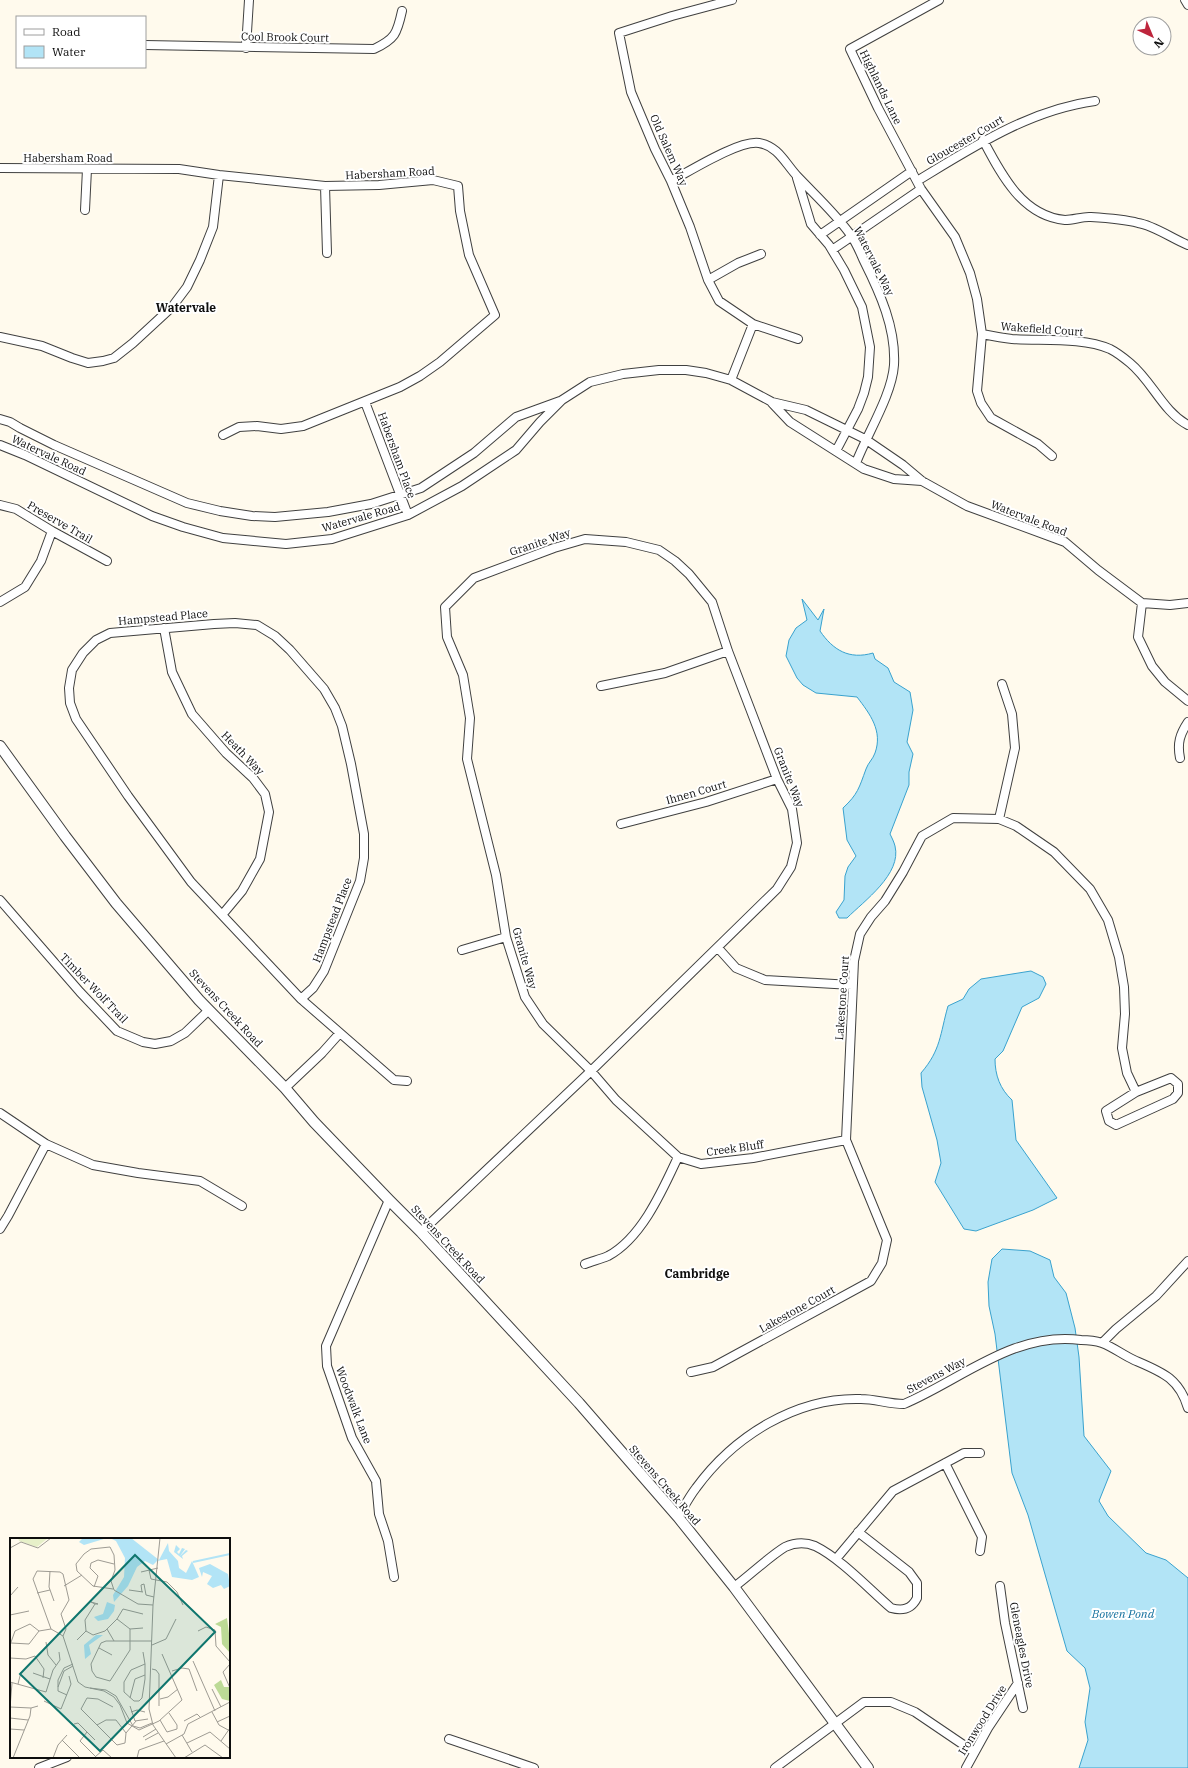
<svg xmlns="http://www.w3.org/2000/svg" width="1188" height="1768" viewBox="0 0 1188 1768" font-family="'IBM Plex Serif',serif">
<rect width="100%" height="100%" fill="#fffaed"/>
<path fill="#b2e4f6" stroke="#39a2ce" d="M802,599L818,620L824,609L820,631C833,650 849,660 873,653L875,659L888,668L894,682L910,692L913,710L907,742L913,754L909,772V785L890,834C892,838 894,842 895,846C902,874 864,901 847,918H839L836,912L844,900L845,876L848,867L856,856L847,840L843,808C858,794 859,788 866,769C868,763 873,759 875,753C883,731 870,714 857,697L816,693L803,685L797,678L786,656L789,640L796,628L807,620Z
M1031,971L1043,977L1046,984L1039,998L1022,1007L1003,1051L995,1059C995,1075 1000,1089 1012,1100L1016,1140L1057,1198L1033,1210L976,1231L964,1229L935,1182L941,1163L937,1140L922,1087L921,1073C941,1050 940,1034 948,1006L963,999L969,989L981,979Z
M1002,1249L1030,1251L1050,1260L1054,1277L1066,1293L1075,1328L1079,1357L1084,1436L1111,1471L1099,1501L1108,1516L1146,1553L1166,1560L1188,1578V1768H1079L1088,1740L1085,1722L1090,1688L1085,1668L1067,1651L1028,1515L1012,1473L995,1334L989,1306L988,1282L992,1259Z"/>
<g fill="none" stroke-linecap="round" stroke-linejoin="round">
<g stroke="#404040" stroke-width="10">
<path id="minor" d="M732,0L672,16L619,33L631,92L655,149L671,181L690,227L708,280L719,301L753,324L798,339
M939,0L850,49L878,108L921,189L955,237L970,273L977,299L982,334L977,391L981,403L991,418L1038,444L1052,456
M1185,0L1188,5
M145,45L374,49C395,39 397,34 402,11
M246,48L249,0
M983,140C1001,174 1022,216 1065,220C1073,220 1081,217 1089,217C1105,218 1123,219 1138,223C1153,225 1173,239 1188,245
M0,168L179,169L219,175L325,186L379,185L433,180L458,186L460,211L469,255L495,315L440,362L420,376L400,387L303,426L281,429L257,426L239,427L223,435
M797,178L811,224L829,245L844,270L862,307L870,347L868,377L864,393L858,409L836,451
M671,181C690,171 739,140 759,143C778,146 785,163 797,176C815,195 834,212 850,234C856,242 860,252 864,261C880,293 896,328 894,365C892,395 867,434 856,463
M917,181C973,147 1029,110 1095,101
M325,186L327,253
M85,210L87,169
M820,235L912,171
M832,250L921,189
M708,280L738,263L761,254
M982,334C992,336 1002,338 1012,339C1042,341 1083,337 1110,349C1116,352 1124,358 1130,363C1152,381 1163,412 1188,425
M0,337L42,346L72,358L88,363L103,361L114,358L133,343L172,307L187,287L200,260L213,227L219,175
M731,380L753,324
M365,402L408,515
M772,403L790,422L864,469L894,479L922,481
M0,419L10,422L20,428L54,445L187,503L220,511L252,516L275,517L328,512L371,504L421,488L474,453L516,417L560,401
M0,445L25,455L152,516L183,527L223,538L286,544L332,539L408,515L462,486L516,450L540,422L562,400L590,382L623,374L659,370H686L706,373L731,380L772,402L806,410L865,439L903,465L922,481L967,506L1065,542L1098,570L1142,603L1170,605L1188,603
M0,505L16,509L52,531L107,561
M0,602L25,587L41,561L52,531
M1142,603L1138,637L1152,666L1165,682L1188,701
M164,628L172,672L192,714L226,753L253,778L265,794L269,812L260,859L242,891L222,915
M601,686L665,673L728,651
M1180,758C1177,743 1180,734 1188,722
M999,819L1015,748L1012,714L1002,684
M621,824L706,802L777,779
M0,900L80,992L117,1031L143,1042L155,1044L171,1041L185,1033L209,1010
M718,948L736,968L765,980L852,985
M462,950L506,937
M301,999L313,988L324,971L360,881L364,858V834L351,764L342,726L335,708L324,689L290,650L275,636L257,625L235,623L214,624L110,633L96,640L83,653L72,670L69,688L70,703L76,719L128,796L191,882L301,999L394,1080L407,1081
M285,1088L322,1053L339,1034
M0,1113L46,1144L93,1165L138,1173L200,1181L242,1206
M389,1200L326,1346L327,1366L352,1438L376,1481L379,1514L388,1541L394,1577
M0,1229L8,1216L46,1144
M421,1232L591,1071L777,889L791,867L797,843L792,809L777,779L728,651L712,602L689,574L675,561L659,550L626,542L585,539L554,548L474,578L445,607L447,637L463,675L470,718L467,759L496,875L506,937L525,997L543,1024L591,1071L616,1100L678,1157L701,1164L753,1158L846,1140
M585,1264C593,1261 601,1259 608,1256C642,1238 663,1189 678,1157
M1102,1343L1116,1329L1156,1296L1188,1261
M691,1372L713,1367L871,1281L882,1263L887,1240L846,1140L854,961L860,934L871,917L885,901L903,872L922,836L953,818L999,819L1016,826L1054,852L1090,889L1108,920L1119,957L1124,987L1125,1014L1122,1048L1127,1073L1136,1092L1106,1111L1109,1121L1116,1125L1173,1099L1178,1093V1084L1171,1078L1136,1092
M945,1463L982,1537L980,1551
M678,1517C684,1507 689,1497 696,1488C734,1436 796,1397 861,1399C875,1399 889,1404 904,1404C961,1380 1014,1331 1081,1340C1087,1340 1096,1341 1102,1343C1113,1347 1123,1355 1134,1360C1162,1372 1179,1378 1188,1408
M836,1559L893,1491L964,1453H980
M1000,1586L1005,1623L1023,1708
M734,1587C749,1576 770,1556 785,1547C794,1543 805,1542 815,1546C840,1558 869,1589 891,1608C902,1611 911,1610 917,1598V1583L909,1572L858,1532
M449,1739L534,1768
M39,1768L67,1757
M775,1768L864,1702H891L915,1712L974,1752
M966,1768L988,1728L1018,1683"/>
</g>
<g stroke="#404040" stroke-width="12">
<path id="tertiary" d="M0,746L65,836L116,903L199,1000L285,1088L314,1122L389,1200L421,1232L579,1403L678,1517L734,1587L868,1768"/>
</g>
<use href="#minor" stroke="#fff" stroke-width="8"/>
<use href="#tertiary" stroke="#fff" stroke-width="10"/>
</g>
<g text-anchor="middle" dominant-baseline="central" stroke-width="4" stroke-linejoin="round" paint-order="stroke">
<g font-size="11" fill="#0d0d0d" stroke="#fff">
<text transform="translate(285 37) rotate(1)">Cool Brook Court</text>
<text transform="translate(881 87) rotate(64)">Highlands Lane</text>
<text transform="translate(965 140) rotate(-30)">Gloucester Court</text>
<text transform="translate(669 150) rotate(66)">Old Salem Way</text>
<text x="68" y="158">Habersham Road</text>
<text transform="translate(390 173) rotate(-3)">Habersham Road</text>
<text transform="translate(874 261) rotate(63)">Watervale Way</text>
<text transform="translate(1042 329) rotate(4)">Wakefield Court</text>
<text transform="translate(49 455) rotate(25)">Watervale Road</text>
<text transform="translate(397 455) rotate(70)">Habersham Place</text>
<text transform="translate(361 517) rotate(-16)">Watervale Road</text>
<text transform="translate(1029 518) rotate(21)">Watervale Road</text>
<text transform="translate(60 522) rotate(30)">Preserve Trail</text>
<text transform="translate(540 542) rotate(-19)">Granite Way</text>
<text transform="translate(163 617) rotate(-5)">Hampstead Place</text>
<text transform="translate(243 753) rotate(46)">Heath Way</text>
<text transform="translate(789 777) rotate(68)">Granite Way</text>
<text transform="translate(696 792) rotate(-16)">Ihnen Court</text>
<text transform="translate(332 920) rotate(-69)">Hampstead Place</text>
<text transform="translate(525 958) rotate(74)">Granite Way</text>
<text transform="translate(94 988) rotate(46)">Timber Wolf Trail</text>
<text transform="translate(842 998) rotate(-86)">Lakestone Court</text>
<text transform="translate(226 1008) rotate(47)">Stevens Creek Road</text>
<text transform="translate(735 1148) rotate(-8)">Creek Bluff</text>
<text transform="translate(448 1244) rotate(47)">Stevens Creek Road</text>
<text transform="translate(797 1309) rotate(-29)">Lakestone Court</text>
<text transform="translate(936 1375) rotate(-28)">Stevens Way</text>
<text transform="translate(354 1405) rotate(69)">Woodwalk Lane</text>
<text transform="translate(665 1485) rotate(49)">Stevens Creek Road</text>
<text transform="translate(1022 1645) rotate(79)">Gleneagles Drive</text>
<text transform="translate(982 1720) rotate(-58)">Ironwood Drive</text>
</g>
<g font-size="12" font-weight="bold" fill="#0d0d0d" stroke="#fff">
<text x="186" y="307">Watervale</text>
<text x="697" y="1273">Cambridge</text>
</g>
<g font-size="12" font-style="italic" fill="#16729f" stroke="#fff">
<text x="1123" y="1613">Bowen Pond</text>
</g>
</g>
<g transform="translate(10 1538)">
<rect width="220" height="220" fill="#fffaed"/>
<path d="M217,80L220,103V115L212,106L211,89L205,86ZM211,142L214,149H219L220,163L212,161L204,147Z" fill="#bcda96"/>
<path d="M8,0H38L27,9L9,3Z" fill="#e7f0c9"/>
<path d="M73,0H97L74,7L69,4ZM100,0H121L149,22L158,5L159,13L168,23L169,30L176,35L182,23L189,39L182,42L162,39L157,21L147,23L143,27L135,23L127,29L118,48L104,64L103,57L114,39L115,20L106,3ZM166,7L170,11L167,14L169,16L172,10L175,11L170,18L176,12L178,13L172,18L173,21L164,14ZM200,26L218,36L220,48L214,51L211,47L203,50L197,46L202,38L193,34L192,39L189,30ZM97,64L105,67L104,73L98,81L88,83L84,79L93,76ZM86,97H93L79,107L81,116L75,121L74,107Z" fill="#b2e4f6"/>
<path fill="none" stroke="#b2e4f6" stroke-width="2" d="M183,24L220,16"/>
<path fill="none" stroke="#9e9b93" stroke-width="1" d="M150,0L143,67L139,171L143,187L166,220M0,10L11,4L28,10L41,0M139,32L141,41L157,44L167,54L173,67M40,33L39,49L44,63M131,34L148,30M54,48L72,37M84,49L88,38L80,30L81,25L88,22L104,26M103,51L83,48L67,33L66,26L74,16L81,11L100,9L104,17L105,32L101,43L104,52L128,66L143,67M119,52L133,54M132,54L131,47L134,46L136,57L144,59M27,55L40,52M0,58L8,49M85,66L81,64L88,66H85L75,82L76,93L83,97L95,93L107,81L113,71L133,76M51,76L56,91L53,98M0,77L19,73M107,81L120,91V112L100,143L86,139L82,133L81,126L91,105L96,103H142M41,91L23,41L27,33L50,34L53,36L59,62L51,76M97,91L104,103M120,91L133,90M188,93L196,89L205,92L206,108L220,124M67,102L76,93M36,104L38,117L46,127M1,105L19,106L29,93M0,107L5,93L20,86L29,93L41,91L48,95L53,98L68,144L75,149L94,153L104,159L110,167L117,185L129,192L149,183L172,162L152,116M142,107L156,101L166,81M89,110L102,117M133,114L135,126V141L132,160L129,163H124L114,154V144L121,132L135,126M0,120L16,121L25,118L34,131L33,140M183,123L205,173M220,126L213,134L220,150M142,131L146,132L149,136V168M162,133L172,130L179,131L187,153M23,135L40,141M0,144L36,154L43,132L50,122L49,114M8,146L11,134M48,149L54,133L63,128M80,150L96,152L106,158L123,188L130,190L142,185M202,151L211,169M57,157L48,153V142L54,130L63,126M120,160L125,141L135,137M150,161L158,159L168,151M34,163L51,171L61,146L59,138M120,168L125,183L138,181M0,169L21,170L28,168M103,169L88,161L77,160L71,171L107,207L115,205L116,195L126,183M0,170L2,145M121,174L127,172L135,174M202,174L209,187L220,193M0,180L18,182M150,182L157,194L167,191V187L159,175M174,183L187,176L191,180M207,184L220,178M64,186L68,185L85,202M87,187L96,182H106L116,195M0,191L14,192M77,194L70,203L87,220M172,197L182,214M133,199L146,191M52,202L70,220M135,202L148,195M211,203L220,190M177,205L200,194L220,211M156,206L174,196L178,186L220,164M85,219L93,212L102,220M3,220L20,178L21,170M43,220L48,207L57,197M127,220L129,212L154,203M174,220L195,207L213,220"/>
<path fill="#0f766e" fill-opacity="0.15" stroke="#0f766e" stroke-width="2" d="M125,17L205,94L90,213L10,136Z"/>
<rect width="220" height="220" fill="none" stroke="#0d0d0d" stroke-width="2"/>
</g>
<rect x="16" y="16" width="130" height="52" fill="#ffffff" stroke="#9e9e9e"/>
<rect x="24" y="29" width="20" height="6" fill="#ffffff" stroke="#9e9e9e"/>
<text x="52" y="36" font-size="12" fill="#0d0d0d">Road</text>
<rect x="24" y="46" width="20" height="12" fill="#b2e4f6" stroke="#9e9e9e"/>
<text x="52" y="56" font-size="12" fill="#0d0d0d">Water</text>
<g transform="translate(1152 36) rotate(136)"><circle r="19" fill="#ffffff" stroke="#9e9e9e"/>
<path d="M0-3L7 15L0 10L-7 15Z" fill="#be253c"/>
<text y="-6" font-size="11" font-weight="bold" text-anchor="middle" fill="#0d0d0d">N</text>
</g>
</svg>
